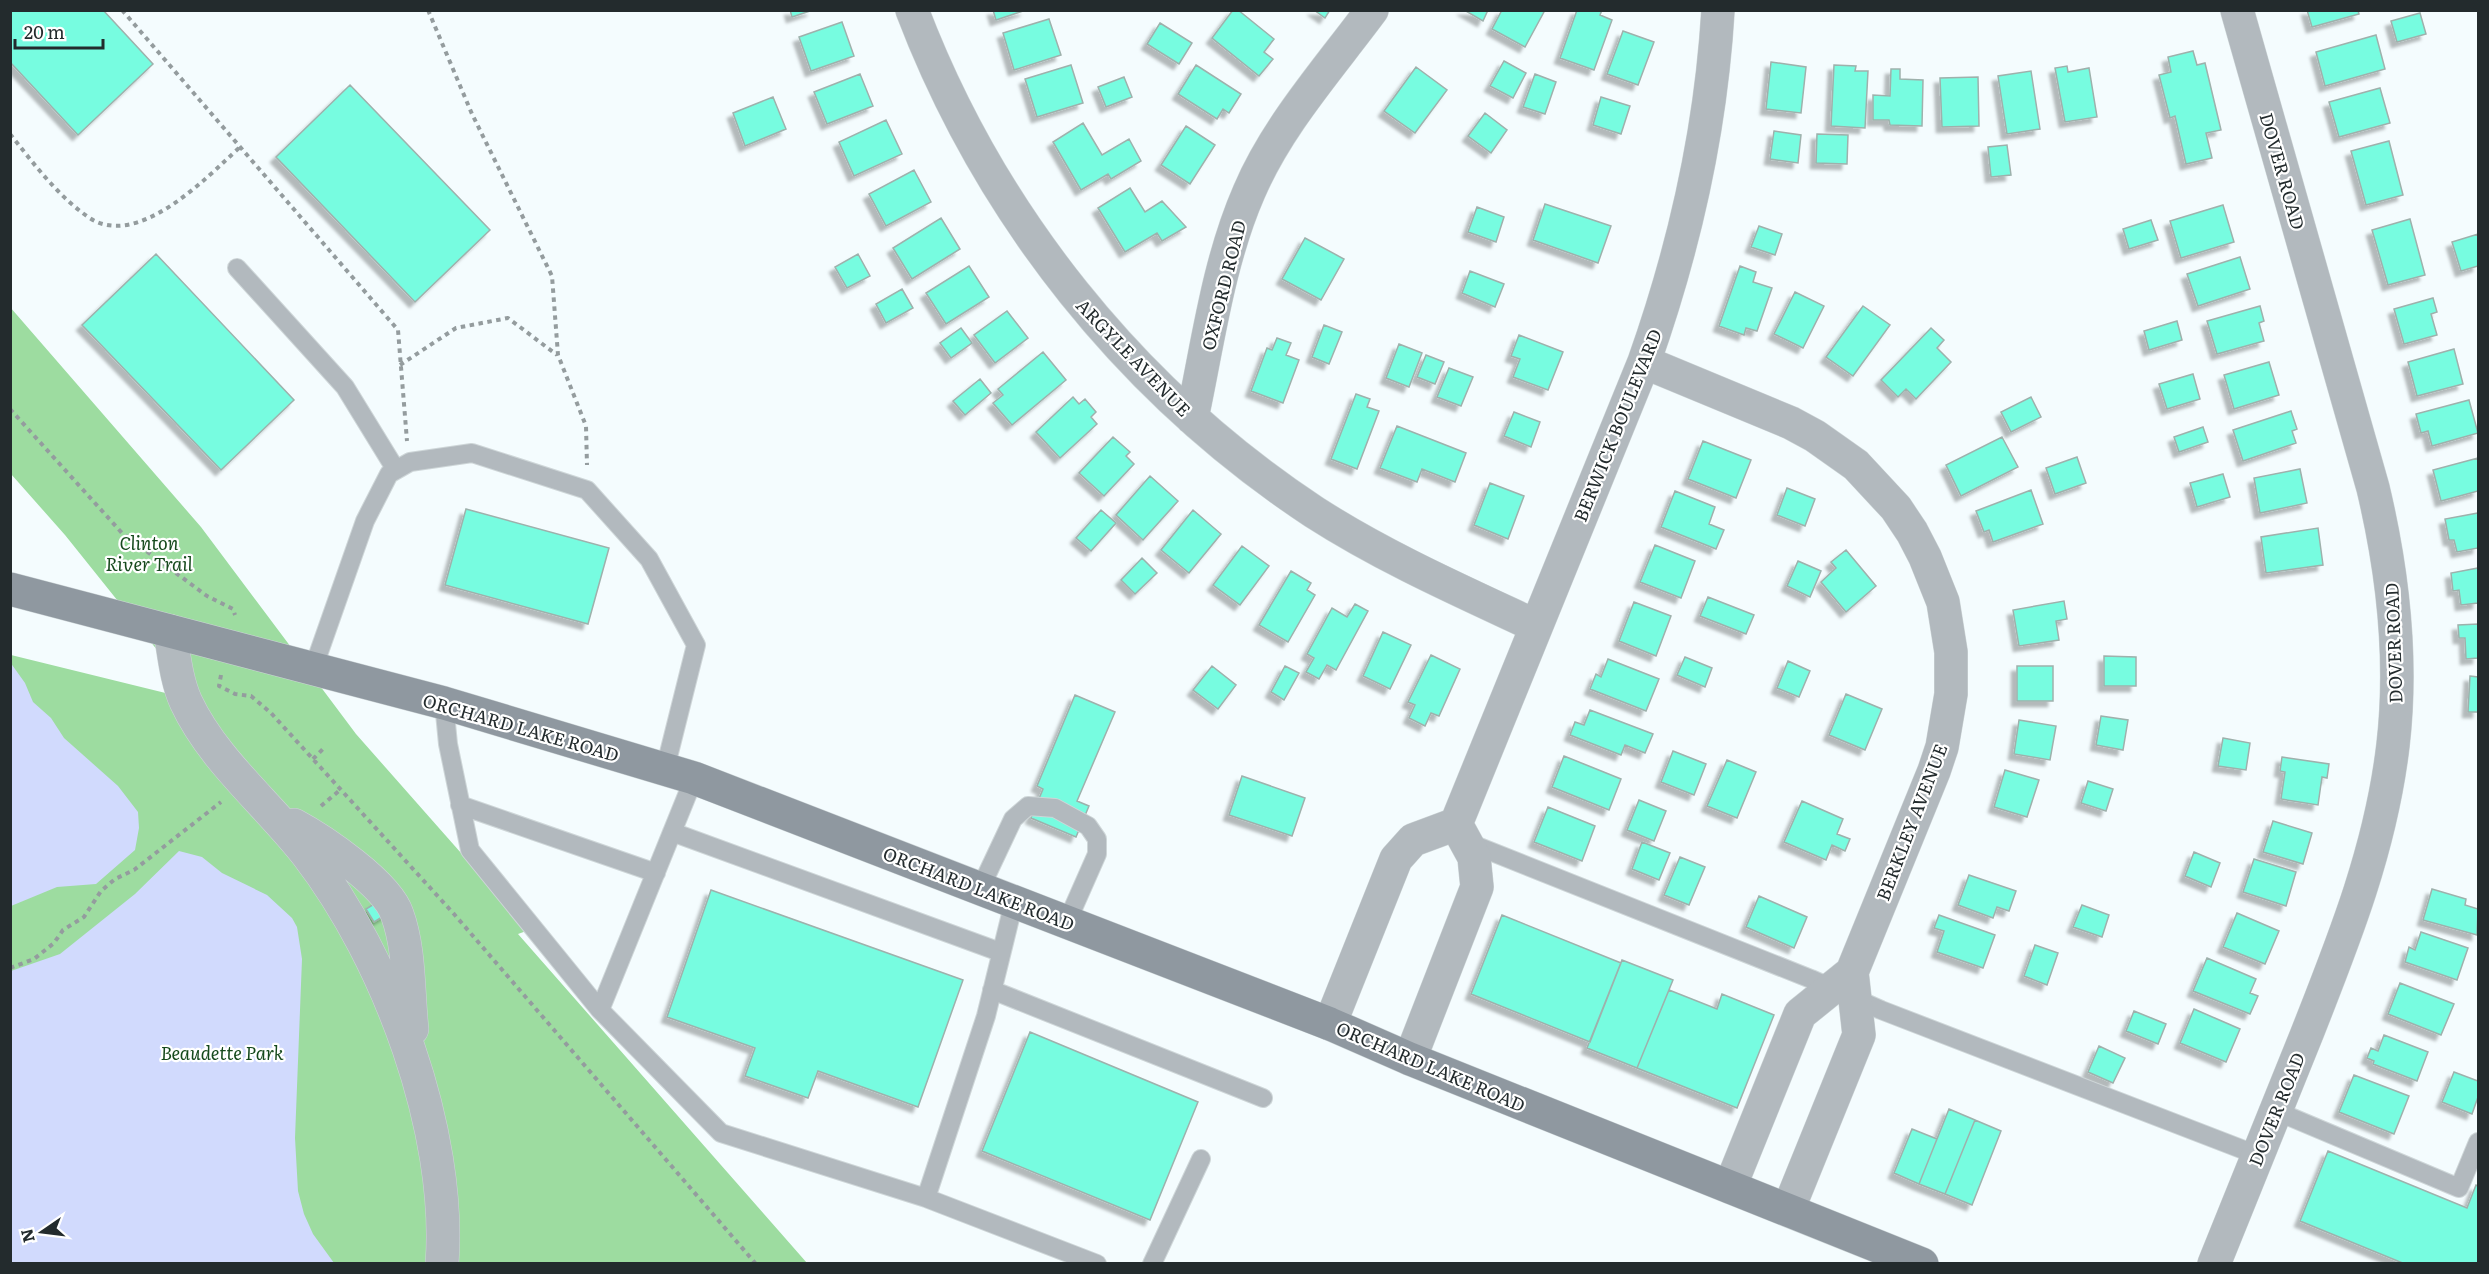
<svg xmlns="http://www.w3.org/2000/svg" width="2489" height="1274" viewBox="0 0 2489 1274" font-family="Literata,serif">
<defs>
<filter id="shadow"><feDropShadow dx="-5.5" dy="5.5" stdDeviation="1.5" flood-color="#0004"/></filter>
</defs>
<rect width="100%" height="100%" fill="#f4fcfe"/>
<path fill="#9ddca0" d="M10,307L201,527L356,734L529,930L518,934L807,1263H11V655L198,701L65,535L11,474Z"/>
<path fill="#d1dafd" d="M10,662L25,683L33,702L51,718L64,738L118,786L138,812L139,828L135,850L96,884L57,887L11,906Z
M179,851L202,857L222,873L267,895L292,918L297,927L302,959L295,1138L298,1191L304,1214L313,1234L334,1263H11V971L60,954L135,894Z"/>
<path fill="#77fce0" stroke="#9eb1ac" stroke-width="1.5" filter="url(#shadow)" d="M10,10H103L153,64L78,135L10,62Z
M790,10H813L792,17Z
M993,10H1026L996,20Z
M1233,10H1238L1274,39L1264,52L1273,59L1259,76L1212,38Z
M1314,10H1330L1325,18Z
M1464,10H1488L1483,21Z
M1502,10H1545L1525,47L1492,29Z
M1577,10H1602L1600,15L1612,20L1594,70L1560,58Z
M2307,10H2358L2359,14L2312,27Z
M2420,13L2426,34L2397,42L2391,21Z
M1049,19L1061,55L1014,70L1003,33Z
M842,22L854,56L811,71L799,37Z
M1160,23L1192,43L1179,64L1147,44Z
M1623,31L1654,42L1638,85L1607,74Z
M2376,35L2385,69L2325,86L2316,52Z
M2193,51L2197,65L2205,63L2221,130L2206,133L2212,158L2186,164L2175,116L2170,118L2159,75L2171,72L2168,57Z
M1504,61L1526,73L1513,98L1490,86Z
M1771,62L1806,67L1801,113L1766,109Z
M1071,65L1083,103L1037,117L1025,79Z
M1196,65L1241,94L1229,113L1223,109L1217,119L1178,94Z
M1834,65L1856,66L1855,71H1868L1865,128L1831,126Z
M2067,66L2068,72L2089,68L2097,117L2065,122L2055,68Z
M1416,67L1447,90L1415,133L1384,111Z
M1891,69H1900V79L1923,80L1922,126L1890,125L1889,120H1873V95L1890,96Z
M2031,71L2040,129L2007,134L1998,76Z
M860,74L873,106L827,124L814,92Z
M1535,74L1556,82L1545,114L1523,107Z
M1124,77L1132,97L1106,107L1098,87Z
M1978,77L1979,126L1942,127L1940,78Z
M350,85L490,230L415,302L276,157Z
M2380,88L2390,123L2339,137L2329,102Z
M773,97L786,129L745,146L733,113Z
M1601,97L1630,106L1621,134L1593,125Z
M1485,113L1507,130L1491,153L1468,136Z
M886,120L902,154L854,176L839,142Z
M1083,123L1102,155L1129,139L1141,161L1111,179L1108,174L1081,190L1053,142Z
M1186,126L1215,145L1190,184L1161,165Z
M1774,131L1801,135L1798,163L1770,159Z
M1817,134L1848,135L1847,164L1816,163Z
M2389,141L2403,195L2366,205L2351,151Z
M2007,145L2011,175L1991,177L1988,147Z
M914,170L931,202L886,226L869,194Z
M1130,188L1145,212L1162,201L1186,227L1162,241L1157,233L1125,252L1098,208Z
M1545,204L1611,226L1598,263L1533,240Z
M2223,205L2234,242L2181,258L2170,221Z
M1477,207L1504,217L1496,242L1468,232Z
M941,218L960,249L912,279L893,248Z
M2410,219L2425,275L2388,285L2372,230Z
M2151,220L2158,240L2129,249L2123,229Z
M1759,226L1782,234L1775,255L1751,247Z
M2478,234V266L2461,271L2452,242Z
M1305,238L1344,259L1321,300L1282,279Z
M156,254L294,400L221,470L82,325Z
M858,254L870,276L847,288L835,267Z
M2240,257L2250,289L2198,306L2187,274Z
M969,266L989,297L946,324L926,293Z
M1740,266L1756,272L1753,282L1772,288L1757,331L1746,328L1744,335L1719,326Z
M1470,271L1504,284L1495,307L1462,293Z
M902,289L913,308L886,323L876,304Z
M1795,292L1824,306L1803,348L1774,334Z
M2433,298L2437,312L2431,314L2437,335L2404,344L2394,309Z
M1863,306L1890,325L1853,376L1826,357Z
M2260,306L2264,321L2259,323L2264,341L2217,354L2207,321Z
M1007,311L1028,338L995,363L974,335Z
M2177,321L2182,340L2149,350L2144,331Z
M1324,325L1342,332L1329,364L1312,357Z
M961,328L972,343L951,358L940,343Z
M1931,328L1944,340L1937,348L1951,362L1916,399L1906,389L1898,397L1881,380Z
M1519,335L1563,352L1548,390L1513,377L1520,359L1511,356Z
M1277,338L1291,343L1286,355L1299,360L1283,403L1251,391L1267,348L1272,350Z
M1399,344L1422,353L1409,387L1386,378Z
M2454,349L2463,384L2417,396L2408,362Z
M1043,352L1066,380L1012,425L993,403L1003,395L998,389Z
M1426,355L1444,362L1435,384L1417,377Z
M2269,362L2279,395L2234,409L2224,375Z
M1449,368L1473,377L1461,406L1437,397Z
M2193,374L2200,399L2167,409L2159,384Z
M980,379L991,393L965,415L953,401Z
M1356,394L1370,399L1367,407L1379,411L1357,469L1331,459Z
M1073,397L1079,404L1085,399L1096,412L1091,417L1097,424L1060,458L1036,432Z
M2031,397L2041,417L2011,432L2001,412Z
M2469,400L2478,433L2432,446L2428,431L2421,433L2416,414Z
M2291,411L2297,429L2292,431L2296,443L2243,461L2233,430Z
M1514,412L1540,422L1531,447L1504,436Z
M1397,426L1466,453L1455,482L1422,469L1417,482L1380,468Z
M2203,427L2208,442L2179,452L2174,437Z
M1113,437L1130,452L1126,456L1134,464L1104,496L1079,473Z
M2002,437L2018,467L1961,496L1946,465Z
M1703,441L1751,460L1736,498L1688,479Z
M2077,457L2086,483L2055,494L2046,468Z
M2478,458V491L2441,501L2433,470Z
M2300,469L2307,503L2260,513L2254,478Z
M2223,474L2230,497L2197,507L2190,483Z
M1150,476L1178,501L1143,540L1116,515Z
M1490,483L1524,496L1508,539L1474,525Z
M1787,488L1815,499L1805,526L1777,515Z
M2031,490L2043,524L1993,542L1989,530L1984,532L1976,511Z
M1675,491L1715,507L1709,524L1724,530L1716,549L1661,527Z
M466,509L609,548L588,624L445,585Z
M1101,510L1116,523L1091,551L1076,538Z
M1193,510L1221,534L1189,573L1161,550Z
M2478,513V548L2457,552L2454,540H2449L2445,519Z
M2318,528L2323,565L2266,573L2261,537Z
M1655,545L1695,561L1681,598L1640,582Z
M1242,546L1269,566L1240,605L1213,585Z
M1846,550L1876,586L1846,612L1821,582L1836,568L1831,562Z
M1142,558L1157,573L1135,594L1121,580Z
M1798,561L1821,571L1810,597L1787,586Z
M2478,568V603L2461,605L2459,590L2453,591L2451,573Z
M1291,571L1311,583L1307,590L1315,595L1288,642L1259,625Z
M1708,597L1754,615L1746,634L1700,616Z
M2064,601L2067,619L2056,621L2059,640L2019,646L2013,610Z
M1634,602L1671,616L1656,656L1619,641Z
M1355,604L1368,611L1336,670L1327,665L1319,679L1306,672L1314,658L1307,654L1332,608L1347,617Z
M2478,624V658L2466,659L2465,638H2459L2458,625Z
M1383,632L1411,645L1390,689L1363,676Z
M1431,655L1460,669L1439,716L1431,713L1425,726L1409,718L1415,705L1408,702Z
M2104,656L2136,657V686H2104Z
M1685,657L1712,668L1705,687L1677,675Z
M1608,659L1659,679L1646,711L1590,689L1596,674L1601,677Z
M1788,661L1810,671L1799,697L1777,688Z
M1212,666L1236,685L1218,709L1193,690Z
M1285,666L1299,673L1284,700L1271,692Z
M2017,666H2053V701H2017Z
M2470,676L2478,677V712H2468Z
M1846,694L1882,709L1865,750L1829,735Z
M1075,695L1115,712L1077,801L1089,806L1076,837L1031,818L1043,789L1037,786Z
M1590,710L1653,734L1645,753L1625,745L1621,755L1570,735L1575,722L1584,725Z
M2101,716L2128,720L2123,750L2096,745Z
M2019,720L2056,726L2050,760L2014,754Z
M2223,738L2250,743L2246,770L2218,766Z
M1673,751L1706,764L1694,795L1661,782Z
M1564,756L1621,779L1609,810L1552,787Z
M2282,757L2329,764L2327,778L2322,777L2318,805L2281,799L2285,772L2280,771Z
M1727,760L1756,772L1737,818L1707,806Z
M2005,770L2039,780L2027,817L1994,807Z
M1242,776L1305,798L1292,836L1229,815Z
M2088,781L2113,789L2106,811L2081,803Z
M1639,800L1666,811L1654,841L1627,830Z
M1802,801L1843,819L1837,834L1850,839L1845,851L1832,845L1826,860L1784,842Z
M1548,807L1595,826L1582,861L1534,842Z
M2273,821L2312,833L2303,864L2263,852Z
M1642,842L1670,853L1659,880L1632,869Z
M2194,852L2220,863L2211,887L2185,876Z
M1680,857L1705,867L1689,905L1664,895Z
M2254,859L2296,872L2286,906L2243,892Z
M1969,875L2016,891L2009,911L1997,907L1993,918L1958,905Z
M2432,889L2466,899L2465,905L2478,909L2477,935L2423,920Z
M711,890L963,980L918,1107L818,1071L808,1098L745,1076L755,1048L667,1017Z
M1759,896L1807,917L1794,948L1746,927Z
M379,901L387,914L374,922L366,909Z
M2082,905L2109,915L2102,937L2073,927Z
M2237,913L2279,931L2265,964L2223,947Z
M1502,915L1621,963L1590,1042L1471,994Z
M1939,915L1995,935L1983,968L1937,952L1944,931L1934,928Z
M2421,932L2468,948L2457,980L2405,962L2409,947L2415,950Z
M2035,945L2058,953L2047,985L2024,976Z
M2207,958L2256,979L2250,993L2258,996L2250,1014L2193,991Z
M1622,960L1673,980L1637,1068L1587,1048Z
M2400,983L2454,1004L2441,1035L2388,1014Z
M1669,990L1717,1009L1722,994L1774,1015L1737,1108L1637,1068Z
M2194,1009L2240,1029L2226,1062L2180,1043Z
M2134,1011L2166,1024L2158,1044L2126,1031Z
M1030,1032L1198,1102L1150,1220L982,1151Z
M2384,1035L2428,1052L2417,1081L2373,1064L2374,1061L2367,1058L2371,1048L2378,1051Z
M2099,1046L2125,1058L2113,1083L2088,1072Z
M2454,1072L2478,1081V1097L2472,1114L2442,1102Z
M2354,1075L2409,1096L2394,1134L2339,1112Z
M1949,1109L1975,1120L1945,1194L1919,1184Z
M1975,1120L2001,1131L1972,1205L1945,1194Z
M1912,1129L1937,1139L1919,1184L1894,1173Z
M2328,1151L2467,1208L2476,1185L2478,1186V1264H2405L2300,1221Z"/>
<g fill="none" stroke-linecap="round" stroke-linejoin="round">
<g stroke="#ced6d8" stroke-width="20">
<path id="lane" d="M237,268L345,387L396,470
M313,669L365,521L389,474L410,462L472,453L587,490L649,559L696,645L665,769
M444,703L448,744L470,850L600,1010L721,1133L926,1198L986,1016L1014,902
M460,805L656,873
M672,832L1000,952
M1467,842L1811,979L1881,1010L2257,1155
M980,889L1013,819L1028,806L1055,808L1088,826L1097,839V854L1067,922
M992,990L1263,1098
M600,1010L694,778
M2276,1111L2459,1188L2478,1142
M926,1198L1097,1264
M1152,1264L1201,1159"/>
</g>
<g stroke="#ced6d8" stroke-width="34">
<path id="street" d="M912,10C990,215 1131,391 1314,512C1384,557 1461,591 1536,626
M1644,362L1791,423L1815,436L1856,465L1896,508L1912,532L1925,557L1943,602L1951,652V694L1942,747L1934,771L1852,972L1800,1014L1730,1187
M1192,418C1208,343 1218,263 1249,192C1277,126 1329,68 1372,10
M170,631C174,654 176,680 186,702C213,760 268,804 307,854C388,959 452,1131 442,1264
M1456,824L1644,362C1684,249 1711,131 1718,10
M294,825C322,840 387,884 397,914C410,949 408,992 412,1029
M1330,1024L1396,859L1413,840L1456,824
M1410,1059L1477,887L1474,857L1456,824
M1788,1210L1859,1035L1852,972
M2214,1264C2244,1188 2275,1112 2306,1036C2344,940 2381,848 2393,745C2403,659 2393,572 2373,488L2237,10"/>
</g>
<g stroke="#ced6d8" stroke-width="34">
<path id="secondary" d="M10,589L444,703L694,778L1330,1024L1410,1059L1922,1264"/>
</g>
<path stroke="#949c9e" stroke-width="4" stroke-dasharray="4.5 4.5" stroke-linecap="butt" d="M122,10L398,330L407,441
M428,10L472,114L552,276L558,355L586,426L587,465
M10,134C34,164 57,195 88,217C137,251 206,178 239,148
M400,365L456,328L508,318L557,355
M10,409L122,533L207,596L233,609L235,615
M221,675L219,686L235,694L251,696L271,713L454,914L756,1264
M313,759L324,748
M321,806L340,790
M10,968L34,959L54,943L63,930L84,917L101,891L115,879L134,870L221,802"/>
<use href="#lane" stroke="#b2b9be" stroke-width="18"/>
<use href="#street" stroke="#b2b9be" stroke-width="33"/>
<use href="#secondary" stroke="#8f98a0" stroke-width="33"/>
</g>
<g text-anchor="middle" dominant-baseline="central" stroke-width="4.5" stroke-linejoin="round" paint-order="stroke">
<g font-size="18" fill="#232b2d" stroke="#fff">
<text transform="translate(2283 171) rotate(74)">DOVER ROAD</text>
<text transform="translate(1223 285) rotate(-76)">OXFORD ROAD</text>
<text transform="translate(1134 357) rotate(46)">ARGYLE AVENUE</text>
<text transform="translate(1617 425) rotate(-68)">BERWICK BOULEVARD</text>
<text transform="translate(2393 643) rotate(-92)">DOVER ROAD</text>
<text transform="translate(521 727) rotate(16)">ORCHARD LAKE ROAD</text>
<text transform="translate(1911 822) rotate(-69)">BERKLEY AVENUE</text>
<text transform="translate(979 888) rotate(21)">ORCHARD LAKE ROAD</text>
<text transform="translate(1431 1066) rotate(23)">ORCHARD LAKE ROAD</text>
<text transform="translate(2276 1109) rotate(-68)">DOVER ROAD</text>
</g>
<g font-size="18" font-style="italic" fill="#15491c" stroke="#fff">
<text x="149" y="542">Clinton<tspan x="149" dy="21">River Trail</tspan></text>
<text x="222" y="1052">Beaudette Park</text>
</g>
</g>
<rect width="2489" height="1274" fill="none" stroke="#232b2d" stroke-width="24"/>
<g transform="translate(42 1232) rotate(256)" stroke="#ffffff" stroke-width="4.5" paint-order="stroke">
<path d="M0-4.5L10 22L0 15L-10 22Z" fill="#232b2d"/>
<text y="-9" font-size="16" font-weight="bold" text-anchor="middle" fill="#232b2d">N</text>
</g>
<path d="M15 39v9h88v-9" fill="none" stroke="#232b2d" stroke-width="3"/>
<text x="24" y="39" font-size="18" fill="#232b2d" stroke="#ffffff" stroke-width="4.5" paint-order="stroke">20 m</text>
</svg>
